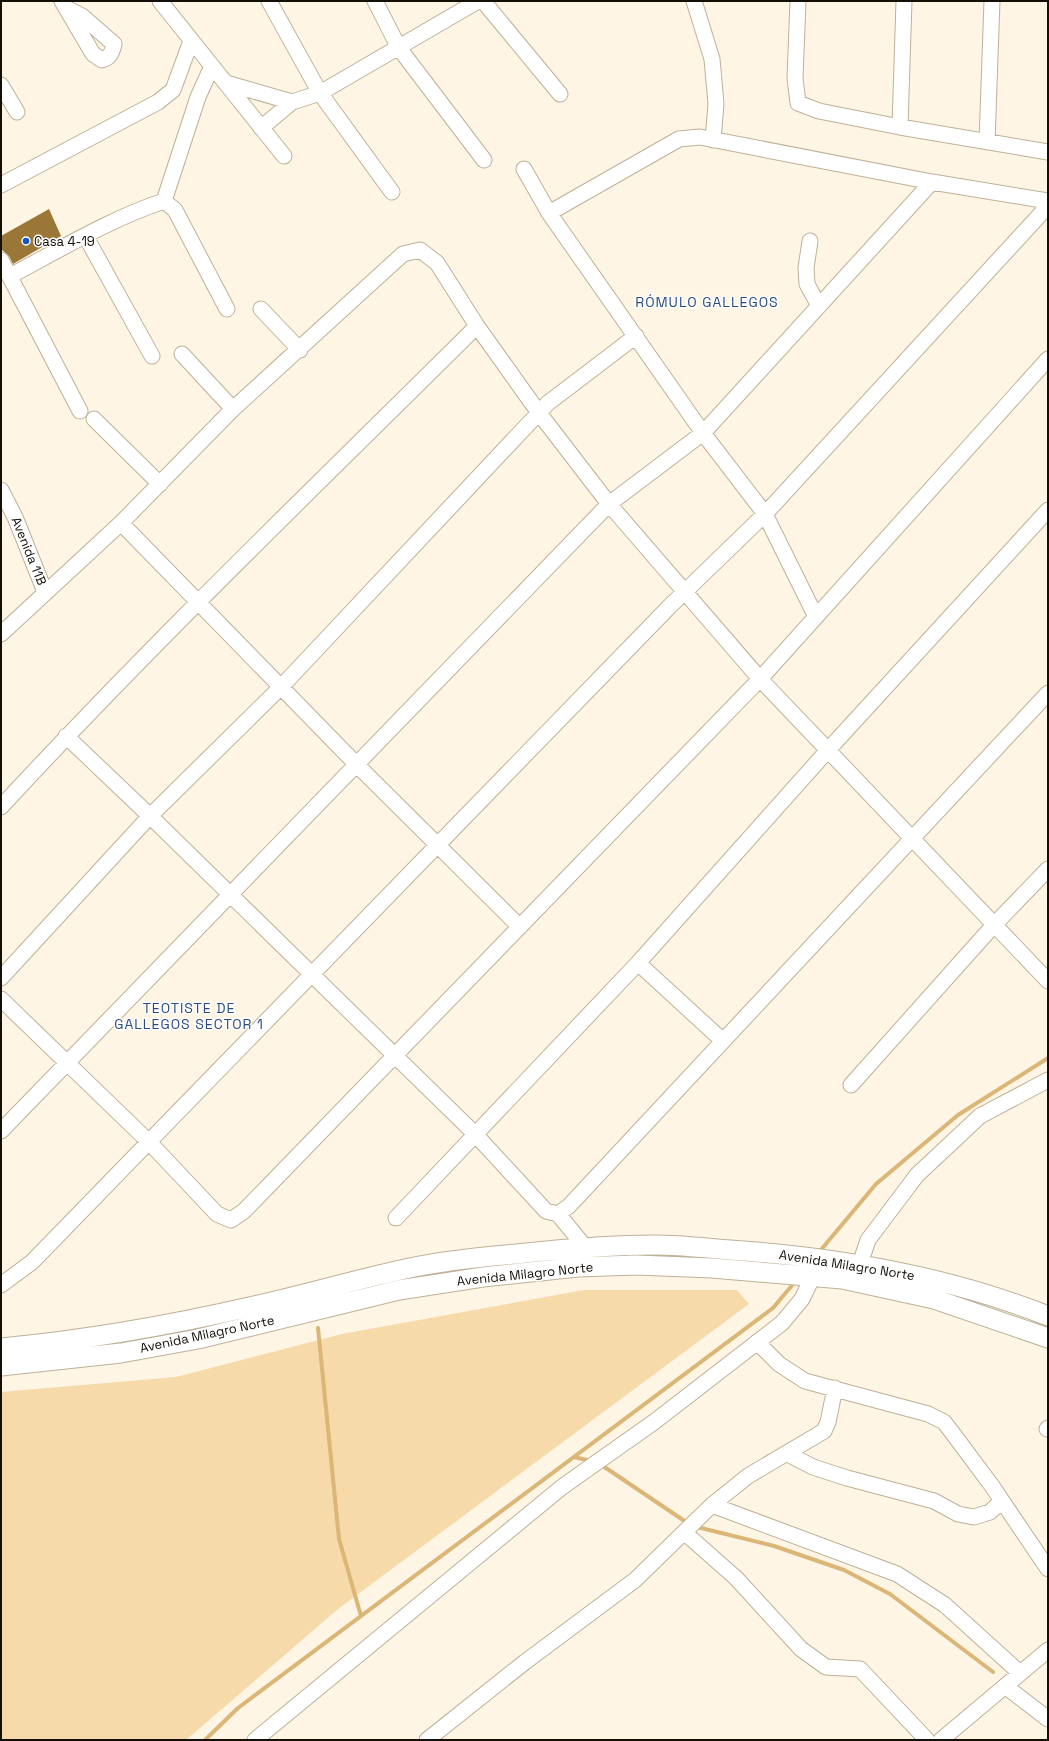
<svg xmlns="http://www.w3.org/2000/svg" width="1049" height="1741" viewBox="0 0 1049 1741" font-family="'Space Grotesk',sans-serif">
<rect width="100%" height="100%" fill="#fef5e5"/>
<path fill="#f7daaa" d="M584,1290H737L749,1304L338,1609L186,1740H1V1392L176,1377L342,1334Z"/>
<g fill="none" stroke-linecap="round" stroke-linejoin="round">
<path stroke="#dbb676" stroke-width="4" d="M820,1251L876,1184L958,1115L1048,1058
M318,1328L339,1539L361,1616
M574,1457L587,1460
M603,1466L686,1522
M697,1527L774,1546L844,1570L890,1594L993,1672
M205,1740L238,1708L773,1308L794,1283"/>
</g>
<path fill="#9a7737" d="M49,209L61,236L13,264L9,256L1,249V236Z"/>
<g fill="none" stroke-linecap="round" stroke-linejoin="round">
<g stroke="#bfb097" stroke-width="17">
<path id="minor" d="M62,1L66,8L93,54L102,60C111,57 112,52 114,44L82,16L66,8
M160,1L284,156
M269,1L320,93L392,192
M375,1L399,48L484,160
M483,1L560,94
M694,1L712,59L716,104L713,140
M798,1L795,78L798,103L819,111L900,127L1048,152
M212,66L198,97L164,201L175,210L227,309
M226,83L292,102
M1,85L17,112
M900,127L904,1
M261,128L292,102L320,93L478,1
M987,142L992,1
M524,169L549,213L703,433L765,514L816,617
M1,185L158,102L173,90L191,41
M549,213L679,139L700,137L932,182L1048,201
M86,237L152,356
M810,241L806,268L807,284L819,306
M1,260L80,411
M10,276C59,250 112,218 164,201
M261,309L300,350
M182,354L233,409
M94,419L160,484
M1,490L15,517L45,592
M121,523L357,765L520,927
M1,634L121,523L233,409L403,254L420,250L437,263L477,326L539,413L609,504L760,679L1048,981
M66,736L150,816L475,1134L546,1211L558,1214L585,1247
M1,807C154,641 317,485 477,326
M638,963L723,1041
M1,978L150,816L281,687L548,403L636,336
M1,999L149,1142L217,1214L231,1220L244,1211L760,679L1048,359
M851,1085L993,926L1048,869
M1,1131L609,504L703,433L932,182
M558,1214L569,1206L1048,693
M396,1218L638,963L828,750L1048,510
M860,1264L868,1240L917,1175L980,1116L1048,1080
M1,1285L32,1262L670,606L765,514L1048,206
M757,1342L779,1364L805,1381L928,1414L944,1422L954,1435L992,1486L1048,1569
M1047,1429L1048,1428
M788,1454L813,1467L847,1478L934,1501L958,1514L974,1517L990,1512L1002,1501
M712,1505L897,1574L945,1605L1020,1673
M685,1533L736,1578L801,1649L826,1667L860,1669L927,1740
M1005,1686L1048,1719
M255,1740L562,1487L654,1422L782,1323L802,1299L813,1276
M427,1740L525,1662L635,1580L712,1505L748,1476L824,1431L828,1422L835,1388
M941,1740L1048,1650"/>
</g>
<g stroke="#bfb097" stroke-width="21">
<path id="major" d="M1,1348C86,1340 171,1325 254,1306C305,1295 354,1280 405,1269C441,1261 479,1257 516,1254C563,1249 608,1245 655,1245C680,1245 705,1248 730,1250C838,1257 947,1276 1048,1316
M1,1366L121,1353L198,1339L399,1290L483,1277L578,1267L636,1265L712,1268L842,1279L934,1299L1048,1338"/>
</g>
<use href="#minor" stroke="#fff" stroke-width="15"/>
<use href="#major" stroke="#fff" stroke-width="19"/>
</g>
<circle fill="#1557c2" stroke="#fff" stroke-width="1.5" cx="26" cy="241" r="4"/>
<g text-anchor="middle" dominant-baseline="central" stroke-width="3" stroke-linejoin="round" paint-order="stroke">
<g font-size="13" fill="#130e06" stroke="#fff" text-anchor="start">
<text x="34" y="241">Casa 4-19</text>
</g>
<g font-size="13" fill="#130e06" stroke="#fff">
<text transform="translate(29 551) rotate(68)">Avenida 11B</text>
<text transform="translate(847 1265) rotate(9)">Avenida Milagro Norte</text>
<text transform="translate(525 1274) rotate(-6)">Avenida Milagro Norte</text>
<text transform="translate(207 1334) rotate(-12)">Avenida Milagro Norte</text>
</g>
<g font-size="14" letter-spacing="1" fill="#2b4c83" stroke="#fff">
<text x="707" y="302">RÓMULO GALLEGOS</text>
<text x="189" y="1008">TEOTISTE DE<tspan x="189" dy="16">GALLEGOS SECTOR 1</tspan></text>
</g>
</g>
<rect width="1049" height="1741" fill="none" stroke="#130e06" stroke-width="4"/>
</svg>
